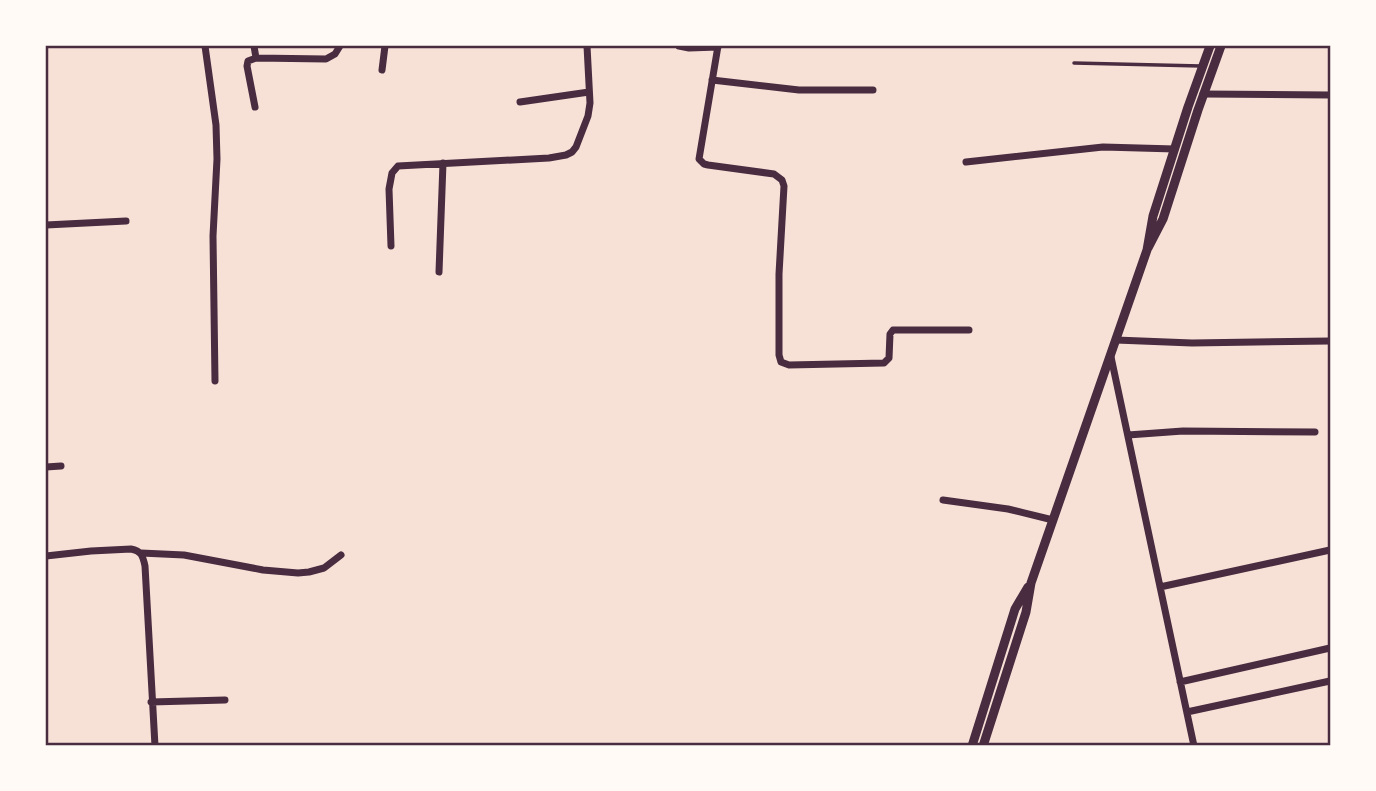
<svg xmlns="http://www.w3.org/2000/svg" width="1376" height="791" viewBox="0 0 1376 791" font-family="'DejaVu Sans',sans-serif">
<rect width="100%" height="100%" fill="#f7e1d7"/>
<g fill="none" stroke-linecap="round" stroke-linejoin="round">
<path stroke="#4a2c40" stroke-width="3.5" d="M1074,63L1201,66"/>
<path stroke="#4a2c40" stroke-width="7" d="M205,46L216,125L217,159L213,236L215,381
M254,46L256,58
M679,46L689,48L718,47
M718,46L699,159L704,164L708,165L774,174L782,180L784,186L779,274V355L781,362L789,365L884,363L889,358L890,334L893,330H969
M382,70L385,46
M712,80L799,90H873
M1203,94L1330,95
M520,102L589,92
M255,107L247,66L248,61L256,58L326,59L335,54L340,46
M966,162L1103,147L1175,149
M46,225L126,221
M391,246L389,189L392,173L398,166L549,158L566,155L572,152L576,147L588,116L590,103L587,46
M439,272L443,163
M1116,340L1192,343L1330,341
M1111,357L1194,746
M1128,435L1183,431L1315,432
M46,467L61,466
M943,500L1008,509L1053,520
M141,553L184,555L263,570L298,573L309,572L324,568L341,555
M46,556L91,551L131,549C142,551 143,557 145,566L155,746
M1160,587L1330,550
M1180,682L1330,648
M151,702L225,700
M1187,712L1330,681"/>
<path stroke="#4a2c40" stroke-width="9" d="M1148,248L1163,219L1198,110L1221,46
M972,746L1015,609L1028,587
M983,746L1026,612L1031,583L1147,250L1153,216L1188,107L1210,46"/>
</g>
<rect width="1376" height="791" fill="none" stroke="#fffaf5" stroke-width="94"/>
<rect x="47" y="47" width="1282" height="697" fill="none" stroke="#4a2c40" stroke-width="2.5"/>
</svg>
